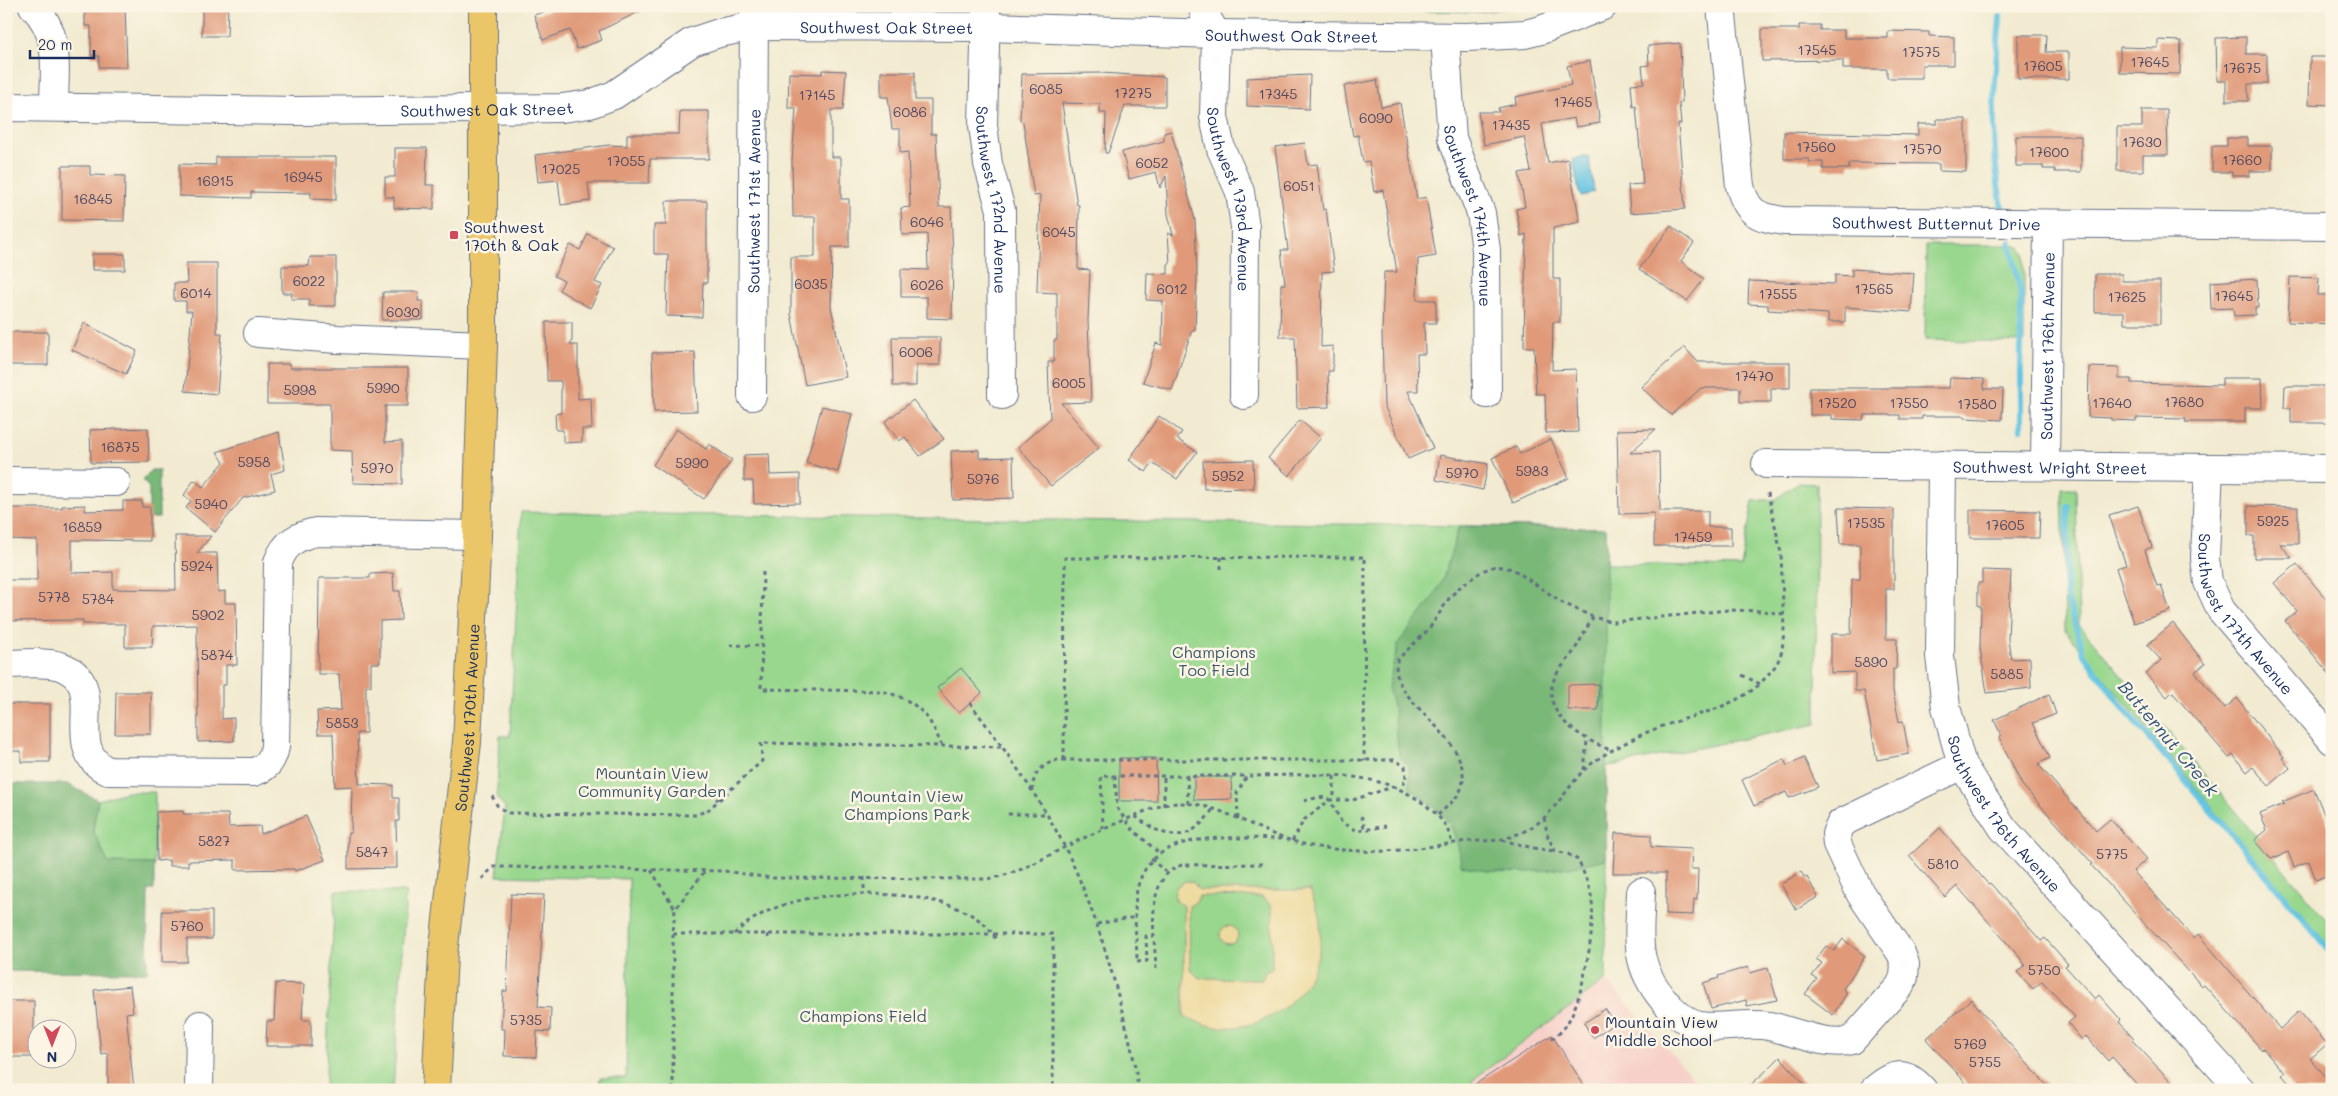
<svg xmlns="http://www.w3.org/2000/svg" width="2338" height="1096" viewBox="0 0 2338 1096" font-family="Mali,sans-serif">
<rect width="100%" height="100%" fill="#fcf5e5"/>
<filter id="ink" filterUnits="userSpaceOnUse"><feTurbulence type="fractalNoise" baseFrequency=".02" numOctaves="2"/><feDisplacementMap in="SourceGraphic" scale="10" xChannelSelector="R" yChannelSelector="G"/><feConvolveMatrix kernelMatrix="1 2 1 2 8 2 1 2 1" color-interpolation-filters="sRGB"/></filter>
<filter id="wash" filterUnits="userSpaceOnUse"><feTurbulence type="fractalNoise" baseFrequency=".0096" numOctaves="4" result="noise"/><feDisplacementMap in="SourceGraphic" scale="20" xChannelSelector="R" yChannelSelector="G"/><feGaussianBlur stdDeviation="1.12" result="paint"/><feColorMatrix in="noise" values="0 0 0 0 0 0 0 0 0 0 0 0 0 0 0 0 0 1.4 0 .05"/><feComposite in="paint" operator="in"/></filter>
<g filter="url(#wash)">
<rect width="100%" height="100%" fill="#f2ebd1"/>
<path fill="#f7d1c9" d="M1606,980L1704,1090H1467L1474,1079Z"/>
<path fill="#98d78d" stroke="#5a8376" d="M1322,6H1523L1480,12L1322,9Z
M1926,245H2014L2021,248L2024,254V342L1925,340Z
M1797,483L1817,484L1816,724L1606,767V980L1474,1079L1467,1090H599L600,1078H626L629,879L497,876L505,807L497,799V788L500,736H510L521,512L1606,528V564L1741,567L1753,501L1776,499Z
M2062,488H2076L2079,625L2332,927V950L2065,631Z
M127,792H155L154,864L108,863L93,830L98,800Z
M335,891L406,892L393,1090H325Z"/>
<path fill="#7ab878" stroke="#4a746b" d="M151,470H159V518H149V488L143,480Z
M1459,526L1606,528V859C1560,870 1507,880 1461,865C1457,824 1443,811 1410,789C1409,774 1413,766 1399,757L1394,710L1388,687L1398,644L1432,599L1443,579Z
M6,784H67L98,800L93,830L108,863L154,864V890H148L147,972L6,971Z"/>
<path fill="#eeda9e" stroke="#84847e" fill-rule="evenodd" d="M1186,881L1193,882L1199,890H1310C1314,901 1319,912 1320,923C1327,982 1276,1033 1217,1027C1206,1026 1194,1020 1184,1017V906L1177,902L1174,894L1177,886ZM1199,896L1262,897L1272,906V969L1265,972L1262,979L1199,978L1190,969L1189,906L1196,902Z
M1220 935a9 9 0 1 1 18 0a9 9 0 1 1-18 0Z"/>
<path fill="#63c4e2" stroke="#3f7aa0" d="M1585,157H1589L1594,191L1582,197L1579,192L1573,159Z"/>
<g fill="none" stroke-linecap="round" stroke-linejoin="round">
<path stroke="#63c4e2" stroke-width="6" d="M2000,17C1994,81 1989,144 2002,207
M2010,242L2021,294V429
M2068,506L2066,594L2084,655L2120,704L2248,853L2332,954"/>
</g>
<g id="blocks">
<path fill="#e09a79" d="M85,6H125L127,67H99V56H91V26H85Z
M202,6H228L227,36H202Z
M562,6H651L599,31L602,40L577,49L570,30L543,40L534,15Z
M1799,25H1820V30H1844V38H1888V31L1929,32V36L1954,37V65H1922V78H1887V69H1843V60L1762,61V29H1799Z
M2018,35H2047L2046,52H2069V79H2018Z
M2246,37V54H2267V84H2248V101H2226V81H2217L2216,38Z
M2158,40L2181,41L2180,74L2120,73V47L2158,48Z
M1680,43L1682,102L1679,103L1681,124H1678L1685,209L1630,213L1628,185L1643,184L1636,106L1633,107L1631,84L1644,83L1642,66L1649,65L1648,46Z
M2310,57H2332V105L2309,104Z
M1590,61L1600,123L1576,127L1574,118L1542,124L1548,163L1568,159L1580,222L1553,228V279H1560V322H1553L1552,370L1576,369L1578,432L1546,433L1545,394H1536L1534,347H1524L1526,234L1521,236L1516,209L1525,207L1519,173L1531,171L1524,137L1484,145L1478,112H1499L1498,108L1516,104L1515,97L1571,85L1567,66Z
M822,70L846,71L843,110H831V157H841V199H849V247H832L831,307L846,377L805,385L791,314V257H815V217H793L792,161L796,108H788L789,73L822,74Z
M881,72H915V100H931V134H936L939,207H951L953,258L952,319L927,318V297H901V269L928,270L927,234L902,235L901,208L910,207L908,152L900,153V129H892L888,97H881Z
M1101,73L1165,77V106H1125L1108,153H1105L1106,113H1100V104L1062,103L1077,205H1079L1078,269L1090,270L1088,320L1091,402L1061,403L1099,448L1051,486L1018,447L1050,419L1048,362H1054V340H1057V293L1037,292L1040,195L1034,196L1023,122L1020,121L1022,74Z
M1310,75L1309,109L1247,106V78Z
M1377,80L1381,107L1400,103L1417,199L1426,197L1436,256L1418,259L1417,300H1436V323H1424L1425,354H1417L1418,391H1408L1433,448L1408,459L1384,405L1382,333L1384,272H1397L1383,190L1374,192L1369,161L1363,162L1358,135L1353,136L1344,86Z
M2142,110H2167L2168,155H2143V171H2117V127H2142Z
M680,111H709V159H650L649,183H588L590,201L561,205L558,180L538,182L535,155L609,145L627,146V134H679Z
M1937,119H1966V172L1939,171V164L1849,163V169H1823V162H1809V159H1784V132L1918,135V124H1937Z
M1171,131L1195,220L1197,275L1195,330H1192L1172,390L1143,382L1156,343L1162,345L1163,301L1146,300L1147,273L1168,274V264H1170L1168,233L1173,235L1168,214L1166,176L1160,188L1156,172L1129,179L1122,152L1164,141V133Z
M2016,136H2081V172H2055V169H2043V166H2016Z
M2227,138H2248V146H2272V171H2250V176H2232V172H2212V146H2227Z
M1305,143L1308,165L1317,164L1323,210L1326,209L1334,271L1322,272L1321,347L1333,346V371H1328L1329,407L1297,408L1295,337H1280L1281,284H1285L1281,250H1288L1275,147Z
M395,148H427L426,185H434V209L394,208V197H385V177H395Z
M216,157H336V200L311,199V193L251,192V198L179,196V164L216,165Z
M62,166H90V175L125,176L124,221L62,220Z
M666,201H707V283H703L702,317L666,316L668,254H654V225H666Z
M1671,226L1694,243L1681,261L1704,279L1687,301L1639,269Z
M588,234L613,247L595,282L602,285L590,308L559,290L564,281L554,276L570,245L580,250Z
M92,254H125V270H92Z
M310,257H336V306H309V299H291L292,293H282V266H309Z
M186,263H217V333H222L217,394L185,391L192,311H186V301H174V283H187Z
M1852,269L1914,273L1911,312L1845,307V322H1828V314L1768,310V305L1748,304L1749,281L1835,284V275L1852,276Z
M2095,274H2122V281H2160V324H2124V312H2095Z
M2290,277L2319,278L2318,295H2332V324L2288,322Z
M2257,279L2258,308H2255V315L2234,316L2233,308L2211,309L2210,282Z
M383,292H419L418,301H423V320H382Z
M546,322H572V341L570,345H578V399L591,398L592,429H582V442L563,443V430H556L555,414L561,413V381H547Z
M84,323L137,351L126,374L72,350Z
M6,332H48V365H6Z
M892,337H940V365H916V386H893Z
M1684,347L1698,362H1790V388H1771V402H1740V388H1701L1671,415L1641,387Z
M695,352L697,411L654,412L652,353Z
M267,364H290V368H408V406H385V442L402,441V484L353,483L352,451L330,450V404H267Z
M2089,367L2119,368V379H2131V383L2222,385V378H2262L2263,408H2245V422H2185L2186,419L2136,418V421L2111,420V418L2088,417Z
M1950,378L1984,379V389H2003L2002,420L1965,418V416H1922V419H1900V415H1864L1863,420L1832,419V415H1810V388H1949Z
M2285,386H2332V423H2291V408H2284Z
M913,400L944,439L920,456L905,437L899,441L885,422Z
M822,406L852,414L838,472L806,463Z
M1159,416L1182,432L1177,439L1197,452L1177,479L1152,463L1146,472L1129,460Z
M1300,420L1321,438L1289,476L1268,458Z
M148,428L149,462L91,463L90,430Z
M676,429L706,449L709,444L732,460L704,499L653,465Z
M1656,429L1630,453L1659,452L1660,511H1708V527H1731V546H1654V513L1619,514L1617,430Z
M279,432L285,470L271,474L275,490L243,498L215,532L186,508L191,501L184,495L194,480L203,487L224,462L217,452Z
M1551,439L1569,478L1513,503L1492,458L1516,447L1520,454Z
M979,450V458L1013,457L1014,498L953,500L951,451Z
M769,454L770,475L800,474V503L754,504L753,481H744V455Z
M1440,455L1488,464L1483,490L1436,480Z
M1253,460L1254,488L1204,489L1203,461Z
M123,501H142V507H150V541L72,540V573L113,572V589L176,590L175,536H211L197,553H217L218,592L225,591V603H236L237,665H226V685H222V719L234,718V741L198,742L197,625L153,626L152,647H125V624H83V620L6,621V580H37V540L6,539V508H62V506L85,505V511L123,510Z
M2138,506L2152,547L2145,550L2157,586L2161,585L2170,611L2134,623L2116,568L2126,565L2109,515Z
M2248,506L2298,507V544H2280L2292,558H2254V536H2248Z
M1838,508L1894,509V589H1886V639H1897L1896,669H1893V691L1899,722L1903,721L1909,754L1877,760L1864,691H1855V672L1831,673V634H1851L1852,579H1860V544H1840Z
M1970,510L2040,511L2039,538H1970Z
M2297,564L2332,606V677L2285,621L2297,611L2274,583Z
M1982,570L2011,571L2008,639L2011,659L2030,658L2031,688L1987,693L1980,648L1981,606H1978V583H1982Z
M393,573L394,591H400L401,620L380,621V663H371V686H366V733H357L359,784L393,785V798H399V821H396L397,868L348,869V833H351L352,786L335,787L333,734H318L317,711L341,710L339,674H318L319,578H370V574Z
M2173,623L2205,664L2195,672L2225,708L2237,698L2284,757L2282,758L2290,768L2269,786L2253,767L2247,772L2233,755L2229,758L2172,692L2167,697L2146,674L2161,660L2147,645Z
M961,668L982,693L959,713L937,688Z
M1599,684L1598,710H1568V685Z
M116,692H151V734H115Z
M2049,694L2056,714L2033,723L2050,758L2038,764L2096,831L2110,819L2147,859L2133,871L2194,938L2198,934L2280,1029L2299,1011L2327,1044L2310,1059L2332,1083V1090H2295L2282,1075L2285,1073L2263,1048L2262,1050L2204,985L2202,986L2091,865L2093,864L2022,785L1999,737L2001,735L1994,720Z
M6,704H50V762H21V751H6Z
M1119,758H1156L1157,801H1119Z
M1804,758L1818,787L1789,798L1786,792L1754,806L1742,780L1784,759L1787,766Z
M1194,777H1231L1232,799L1194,800Z
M2314,789L2332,834V873L2316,880L2309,861L2294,867L2288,852L2271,859L2255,840L2267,830L2260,814L2284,804L2282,802Z
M183,811V814H228L229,827L260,826L261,834L306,816L325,860L295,871L294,869L235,870V860L188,861V866H169V860L157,861L156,812Z
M1940,828L1988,884L1990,883L2041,941L2045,938L2068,964L2065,966L2095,999L2099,995L2121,1020L2119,1022L2134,1038L2132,1040L2179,1090H2142L2112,1057L2108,1061L2086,1036L2082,1040L2068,1023L2075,1017L2042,981L2033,989L2017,972L2025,965L2021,959L1957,886L1945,897L1909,856Z
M1615,833L1651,835V847L1692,849L1691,869H1698L1697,900L1694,899L1693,915L1666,914V873H1613Z
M1801,872L1805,878L1807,877L1818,897L1796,910L1781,884Z
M511,894L544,895L538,1007L551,1008L550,1032L537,1031L536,1057L504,1056L505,1029H501L503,991H507Z
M162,911H212V939H187V962H162Z
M1843,939L1865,956L1843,989L1847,993L1833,1015L1805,994L1817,979L1812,976L1822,963L1816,959L1826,946L1834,951Z
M1748,967L1750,973L1768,968L1777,1000L1747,1006L1746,1000L1711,1009L1703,983L1719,978L1718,976Z
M276,983L304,984L302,1020H311V1046H266L267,1021H274Z
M130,986L133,1012L126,1013L134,1090H108V1053L101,1054L94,990Z
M1971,999L1998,1031L2051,1090H1972L1957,1073L1926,1039Z
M6,1001H34V1057H9V1032H6Z
M1605,1009L1615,1023L1593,1038L1584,1023Z
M1552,1035L1587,1090H1466Z
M1780,1057L1810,1090H1745L1767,1070Z"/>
</g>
</g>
<g filter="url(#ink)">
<use href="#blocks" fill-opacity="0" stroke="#667186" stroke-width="1"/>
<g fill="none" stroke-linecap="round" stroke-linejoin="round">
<g stroke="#667186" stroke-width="30">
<g id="minor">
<path d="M33,6C62,36 54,68 54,107"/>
<path id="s1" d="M986,6L983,125L988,164L1001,210L1002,395"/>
<path id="s2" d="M1205,6L1204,13L1216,34L1214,117L1221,149L1240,192L1245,227L1244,395"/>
<path id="s3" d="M1721,6L1740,186C1747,213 1757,217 1784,221L2332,226"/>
<path id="s4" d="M1445,37L1452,138L1481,213L1486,250L1487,394"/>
<path id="s5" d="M6,107L296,111L562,108L590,104L614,95L692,42L719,33L754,26L987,27L1216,34L1467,37L1525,34L1541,30L1603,6"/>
<path d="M258,333L338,339L483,345"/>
<path id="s6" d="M752,396L754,6"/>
<path id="s7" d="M1766,464L2332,469"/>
<path id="s8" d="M1942,465L1940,656L1946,707L1962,765L2003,828L2241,1090"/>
<path id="s9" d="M2045,466L2048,225"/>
<path id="s10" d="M2209,468L2205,558L2208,582L2221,610L2332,740"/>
<path d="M6,481L116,482"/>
<path d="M6,664C23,664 44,661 60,666C113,684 59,748 108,771L253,772C267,768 272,761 275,747L278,562C285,543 297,536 316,532L477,535"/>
<path d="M1641,892C1639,941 1633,967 1669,1006C1677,1014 1689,1025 1701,1026C1723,1029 1747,1022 1769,1026C1793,1031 1828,1047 1852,1040L1900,986L1904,977L1905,964L1901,953L1860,893L1837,844L1836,834L1841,823L1962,765"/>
<path d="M199,1090L200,1025"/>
<path d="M1874,1090C1893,1073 1905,1070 1923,1090"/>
</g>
</g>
<g stroke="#667186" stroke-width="30">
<g id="major">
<path id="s11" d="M436,1090L443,955L467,742L477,535L483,345V6"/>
</g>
</g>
<path stroke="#667186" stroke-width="3" stroke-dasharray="4 4" stroke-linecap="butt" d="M1466,6V14
M1221,557V572
M763,572L761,689L881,691C915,699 930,714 942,747
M1593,617C1586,629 1580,642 1572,654C1567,661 1560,668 1556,675C1536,714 1584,740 1613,751
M730,645L762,646
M1742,675L1760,684L1777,664L1782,651L1784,630L1781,553L1767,489
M970,703C997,739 1023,775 1046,813C1081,870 1106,946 1122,1011C1129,1037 1136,1064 1138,1090
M1064,760L1065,558L1365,557L1364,761
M1584,770L1587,741
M1115,776L1117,808L1132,829L1159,853
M1187,776L1188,804
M1334,776V800
M1033,791C1031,775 1043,764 1057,760H1394L1405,766L1406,779L1401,789
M710,793L718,800
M492,796L498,807L509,813L696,815L708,810L762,761L761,743L1004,747
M1304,801C1335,792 1328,800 1342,823L1358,831L1386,826
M1164,806V776
M1008,814H1046
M1438,815C1446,807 1459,798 1462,786C1474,735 1382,699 1398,659L1429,629L1450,597L1460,587L1482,571L1496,566L1513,569L1563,603L1593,617L1613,622L1728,610L1763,611L1783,614
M1135,816C1166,840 1189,845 1213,809
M1361,816L1364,823L1363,830
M1544,818L1548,837L1555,851L1568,854L1578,860C1584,873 1590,887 1592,901C1595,931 1583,1000 1566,1025C1563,1031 1557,1035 1552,1039
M1238,819L1237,793L1247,776C1308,776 1377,765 1428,807C1441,817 1449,828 1452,844
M1103,829L1101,776H1247
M1502,840L1533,848L1555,851
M1292,841L1304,820L1330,800H1353L1395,786
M1151,859L1167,873
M651,870L675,909
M864,877V893
M482,879L493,867H506L724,871L771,878L987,879C1018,874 1038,861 1065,847C1085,837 1106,828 1127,819C1143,812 1162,803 1180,803C1221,803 1257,832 1296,842C1312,847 1330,849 1346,850C1385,854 1422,848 1461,842C1474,840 1490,842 1503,839C1518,835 1533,828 1544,818C1558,804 1569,787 1582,772C1597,757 1621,745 1639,736C1679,716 1725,714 1760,684
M1097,924L1136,917
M673,934H1053V1090
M734,934C752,917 773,907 797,901C845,889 972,887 996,940
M768,934V940
M1155,936H1146L1147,961L1137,962C1137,940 1132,907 1138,886C1154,826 1235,839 1284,839
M1156,969C1155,936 1143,877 1182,865L1263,864
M673,1090V934L675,909L705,871"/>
<use href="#minor" stroke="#fff" stroke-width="28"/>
<use href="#major" stroke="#ebc669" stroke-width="28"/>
</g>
</g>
<g fill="#d1495b" stroke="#fcf5e5" stroke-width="2">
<rect x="449" y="230" width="10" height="10" rx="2.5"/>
<circle cx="1595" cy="1030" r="5"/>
</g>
<g text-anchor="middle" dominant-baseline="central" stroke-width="5" stroke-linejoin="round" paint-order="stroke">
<g font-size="14" fill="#4c4a65">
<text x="1817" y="49">17545</text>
<text x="1921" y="51">17575</text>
<text x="2150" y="61">17645</text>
<text x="2043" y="65">17605</text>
<text x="2242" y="67">17675</text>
<text x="1046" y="88">6085</text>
<text x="1133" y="92">17275</text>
<text x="1278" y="93">17345</text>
<text x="817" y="94">17145</text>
<text x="1573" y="101">17465</text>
<text x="910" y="111">6086</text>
<text x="1376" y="117">6090</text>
<text x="1511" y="124">17435</text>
<text x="2142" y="141">17630</text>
<text x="1816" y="146">17560</text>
<text x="1922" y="148">17570</text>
<text x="2049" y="151">17600</text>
<text x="2242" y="159">17660</text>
<text x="626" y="160">17055</text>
<text x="1152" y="162">6052</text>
<text x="561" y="168">17025</text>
<text x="303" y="176">16945</text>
<text x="215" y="180">16915</text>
<text x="1299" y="185">6051</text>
<text x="93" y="198">16845</text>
<text x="927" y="221">6046</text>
<text x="1059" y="231">6045</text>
<text x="309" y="280">6022</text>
<text x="811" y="283">6035</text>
<text x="927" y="284">6026</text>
<text x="1172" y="288">6012</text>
<text x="1874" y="288">17565</text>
<text x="196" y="292">6014</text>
<text x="1778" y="293">17555</text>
<text x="2234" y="295">17645</text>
<text x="2127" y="296">17625</text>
<text x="403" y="311">6030</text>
<text x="916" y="351">6006</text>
<text x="1754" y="375">17470</text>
<text x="1069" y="382">6005</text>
<text x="383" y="387">5990</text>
<text x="300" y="389">5998</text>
<text x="2184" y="401">17680</text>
<text x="1837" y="402">17520</text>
<text x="1909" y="402">17550</text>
<text x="2112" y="402">17640</text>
<text x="1977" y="403">17580</text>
<text x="120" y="446">16875</text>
<text x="254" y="461">5958</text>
<text x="692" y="462">5990</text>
<text x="377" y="467">5970</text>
<text x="1532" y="470">5983</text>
<text x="1462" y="472">5970</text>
<text x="1228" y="475">5952</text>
<text x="983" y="478">5976</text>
<text x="211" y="503">5940</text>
<text x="2273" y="520">5925</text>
<text x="1866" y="522">17535</text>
<text x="2005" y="524">17605</text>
<text x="82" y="526">16859</text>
<text x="1693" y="536">17459</text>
<text x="197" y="565">5924</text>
<text x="54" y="596">5778</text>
<text x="98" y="598">5784</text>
<text x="208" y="614">5902</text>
<text x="217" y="654">5874</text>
<text x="1871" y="661">5890</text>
<text x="2007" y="673">5885</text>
<text x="342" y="722">5853</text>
<text x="214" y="840">5827</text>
<text x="372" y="851">5847</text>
<text x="2112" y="853">5775</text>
<text x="1943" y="863">5810</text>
<text x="187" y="925">5760</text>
<text x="2044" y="969">5750</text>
<text x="526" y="1019">5735</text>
<text x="1970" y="1043">5769</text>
<text x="1985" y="1061">5755</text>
</g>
<g font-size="16" fill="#1b2f5e" stroke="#fcf5e5">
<text stroke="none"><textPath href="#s5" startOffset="901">Southwest Oak Street</textPath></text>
<text stroke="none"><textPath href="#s5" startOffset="1306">Southwest Oak Street</textPath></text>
<text stroke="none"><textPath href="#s5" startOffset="481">Southwest Oak Street</textPath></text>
<text stroke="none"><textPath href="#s2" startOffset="199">Southwest 173rd Avenue</textPath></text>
<text stroke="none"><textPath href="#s1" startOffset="195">Southwest 172nd Avenue</textPath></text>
<text stroke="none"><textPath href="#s6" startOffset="195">Southwest 171st Avenue</textPath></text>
<text stroke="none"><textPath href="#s4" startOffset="182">Southwest 174th Avenue</textPath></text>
<text stroke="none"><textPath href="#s3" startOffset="395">Southwest Butternut Drive</textPath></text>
<text stroke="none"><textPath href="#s9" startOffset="120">Southwest 176th Avenue</textPath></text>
<text stroke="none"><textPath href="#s7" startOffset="284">Southwest Wright Street</textPath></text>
<text stroke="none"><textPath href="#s10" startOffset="159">Southwest 177th Avenue</textPath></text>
<text stroke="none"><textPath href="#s11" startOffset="374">Southwest 170th Avenue</textPath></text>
<text stroke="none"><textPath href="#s8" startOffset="366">Southwest 176th Avenue</textPath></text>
</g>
<g font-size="16" fill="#1b2f5e" stroke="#fcf5e5" text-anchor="start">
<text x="464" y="226">Southwest<tspan x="464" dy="18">170th &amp; Oak</tspan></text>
<text x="1605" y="1021">Mountain View<tspan x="1605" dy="18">Middle School</tspan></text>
</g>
<g font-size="16" fill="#3a596a" stroke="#fcf5e5">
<text x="1214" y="651">Champions<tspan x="1214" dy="18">Too Field</tspan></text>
<text x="652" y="772">Mountain View<tspan x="652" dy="18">Community Garden</tspan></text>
<text x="907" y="795">Mountain View<tspan x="907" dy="18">Champions Park</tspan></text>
<text x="863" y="1015">Champions Field</text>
</g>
<g font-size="18" font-style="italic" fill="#2d547f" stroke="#fcf5e5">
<text transform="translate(2169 738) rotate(50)">Butternut Creek</text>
</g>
</g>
<rect width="2338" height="1096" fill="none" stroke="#fcf5e5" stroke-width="25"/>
<g transform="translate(52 1044) rotate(180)"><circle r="24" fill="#fcf5e5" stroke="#a2a6af"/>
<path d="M0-4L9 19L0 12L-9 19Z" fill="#d1495b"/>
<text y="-8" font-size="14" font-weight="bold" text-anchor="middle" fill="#1b2f5e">N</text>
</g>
<path d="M30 50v8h64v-8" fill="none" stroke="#1b2f5e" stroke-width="2.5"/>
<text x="38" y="50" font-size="15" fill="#1b2f5e" stroke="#fcf5e5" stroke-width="4" paint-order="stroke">20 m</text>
</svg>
